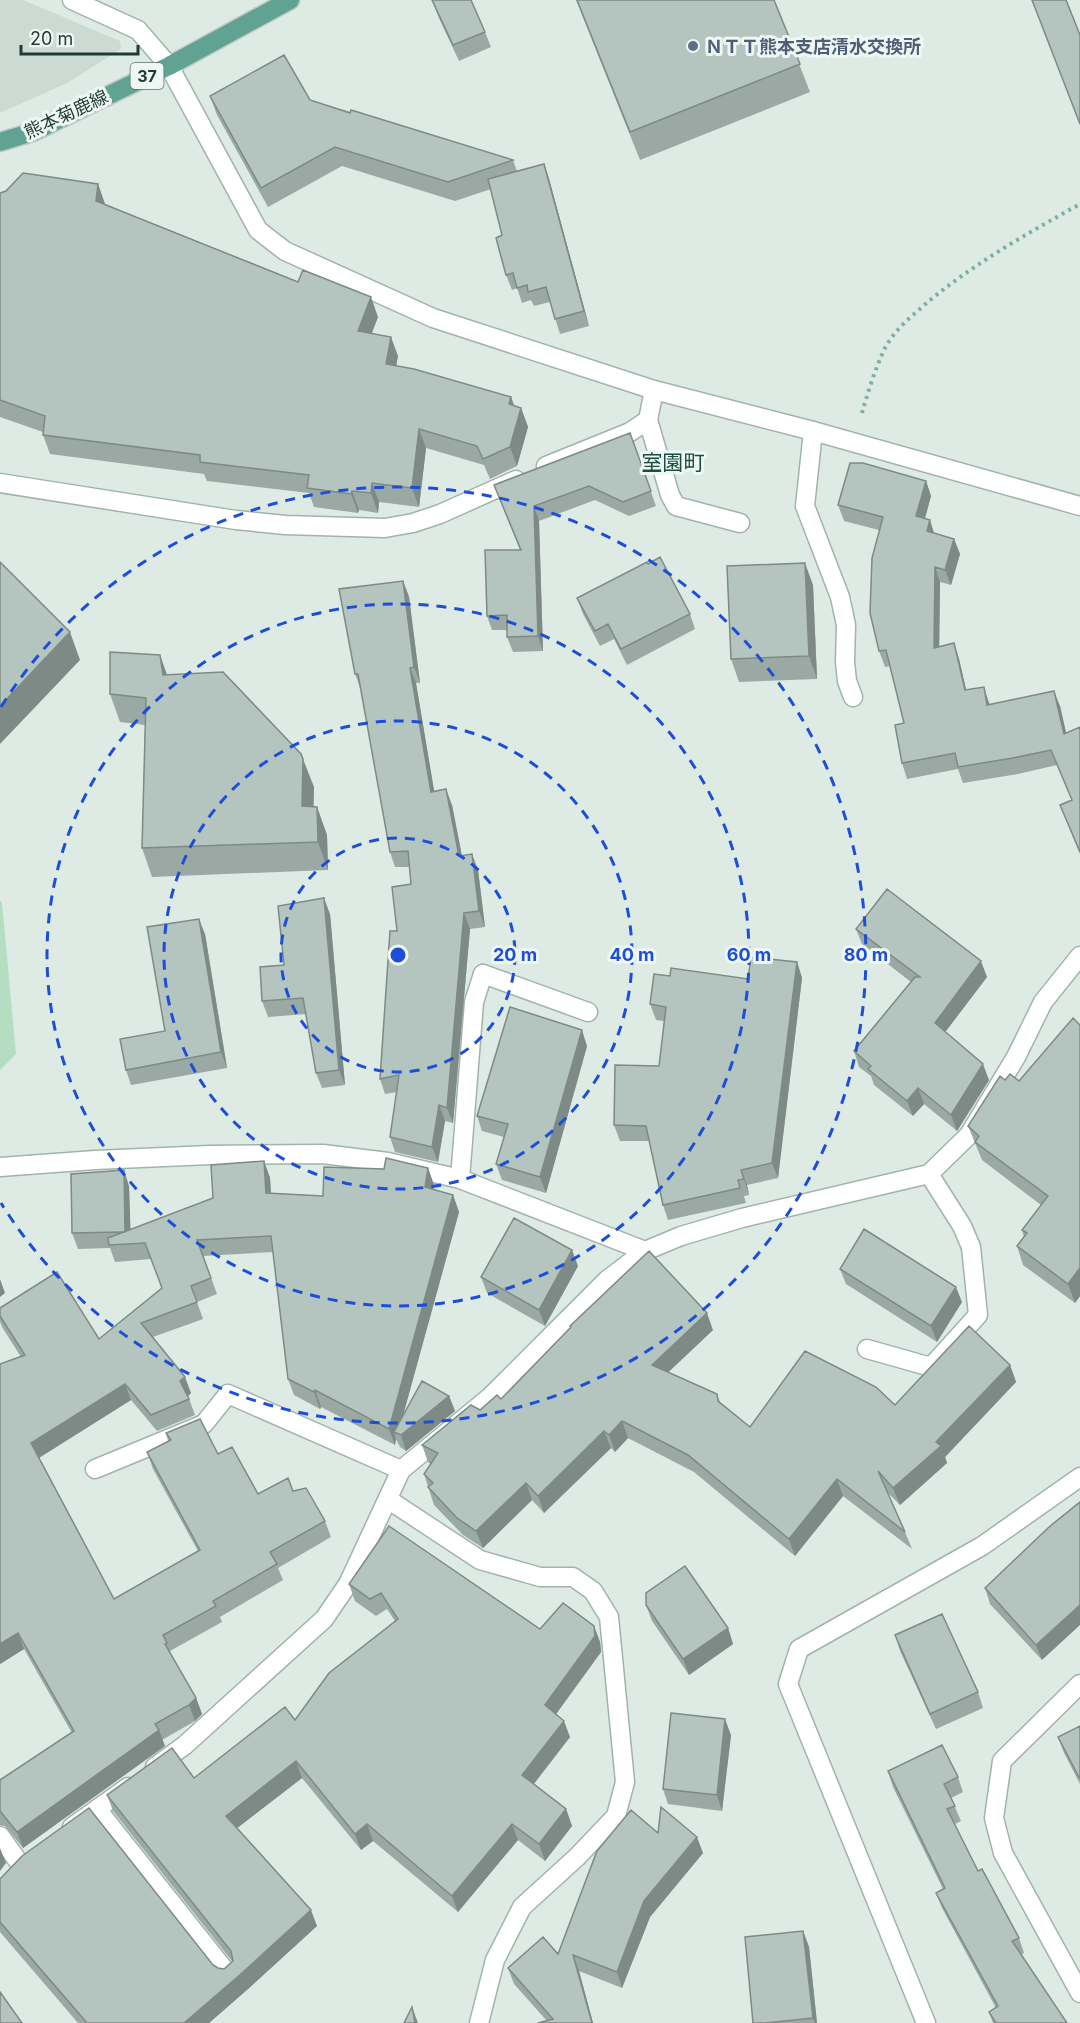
<svg xmlns="http://www.w3.org/2000/svg" width="1080" height="2023" viewBox="0 0 1080 2023" font-family="Inter,'Noto Sans JP',sans-serif">
<rect width="100%" height="100%" fill="#deebe5"/>
<path fill="#ccdad4" d="M0,0H23L120,41L121,49L67,83L0,113Z"/>
<path fill="#b5ddc1" d="M0,900L2,903L16,1054L0,1070Z"/>
<g fill="none" stroke-linecap="round" stroke-linejoin="round">
<g stroke="#a1b3ac" stroke-width="21">
<path id="service" d="M648,420L670,495L676,506L740,523
M813,431L805,506L840,597L846,625L845,662L847,681L853,697
M483,974L588,1012
M867,1349L931,1367L978,1315L971,1247L962,1226L929,1174
M95,1469L204,1424L228,1394L401,1470
M97,1809L228,1974"/>
</g>
<g stroke="#a1b3ac" stroke-width="21">
<path id="minor" d="M72,0L138,30L169,66L258,230L285,251L433,318L654,390L813,431L1080,506
M546,466L630,432L648,420L654,390
M0,483L236,520L285,525L385,528L413,523L440,514L516,480
M0,1167L95,1160L210,1155L323,1154L388,1162L460,1179L645,1251
M460,1179L474,1002L483,974
M389,1500L480,1560L540,1577H573L593,1591L609,1617L625,1782L616,1816L577,1857L522,1907L495,1960L479,2023
M1080,1684L1002,1761L994,1818L1003,1853L1080,1993
M155,1767L185,1745L324,1619L348,1584L401,1470L490,1397L607,1280L645,1251L681,1236L742,1218L929,1174L969,1135L1016,1057L1043,1002L1080,956
M72,1827L128,1787
M0,1836L20,1864
M926,2023L788,1684L799,1649L982,1546L1080,1477"/>
</g>
<g stroke="#c0c8c6" stroke-width="21">
<path id="primary" d="M0,142L33,132L169,66L290,0"/>
</g>
<path stroke="#7db0a1" stroke-width="4" stroke-dasharray="3 4.5" stroke-linecap="butt" d="M862,413C868,392 875,369 885,348C895,329 913,315 929,301C975,263 1028,233 1080,204"/>
<use href="#service" stroke="#fff" stroke-width="18"/>
<use href="#minor" stroke="#fff" stroke-width="18"/>
<use href="#primary" stroke="#60a393" stroke-width="18"/>
</g>
<path fill="#9aa9a3" d="M432,0L485,32L491,47L459,61L438,16Z
M576,0H774L810,92L640,160Z
M210,96L310,100L513,160L517,171L544,164L549,179L589,326L560,334L550,302L534,306L531,300L522,303L517,288L512,290L506,275L502,235L491,189L455,201L342,166L268,207L217,115Z
M98,184L105,204L378,317L372,333L398,356L396,366L511,397L514,406L521,408L528,427L517,466L490,479L484,465L426,448L419,507L379,502L378,513L359,510L358,513L314,507L309,493L207,481L204,474L50,454L43,435V432L0,417V193Z
M630,433L656,506L629,516L595,500L539,521L543,651L513,652L507,637V630H492L487,616L520,550L494,485Z
M926,481L931,496L925,519L934,533L954,539L960,554L951,585L940,582L939,647L954,643L959,659L966,690L990,704L1060,706L1066,733L1080,727V854L1060,805L1072,800L1057,765L1018,774L963,783L958,769L907,779L902,763L904,723L890,666L885,667L879,651V530L844,521L838,505Z
M403,581L409,597L420,683H416L434,791L452,805L462,856L478,870L485,927L470,929L453,1123L445,1121L438,1162L395,1152L390,1137L397,1092L385,1094L380,1079L397,931L411,884L409,867H395L390,852L361,690L355,674Z
M813,585L817,679L739,682L731,659Z
M577,598L690,614L695,629L627,665L614,639L600,646L583,614Z
M167,675L314,787L313,807H317L327,835L328,870L152,877L142,848L145,725L120,722L110,694Z
M330,914L345,1085L322,1088L316,1073L306,1014L268,1017L262,1001L284,965Z
M856,929L987,977L945,1032L989,1080L957,1131L924,1104L913,1116L874,1085L871,1076L859,1067L854,1051L911,982L862,944Z
M205,934L227,1068L131,1085L126,1070L165,1031Z
M797,962L802,978L778,1178L747,1185L749,1195L744,1196L746,1203L668,1220L663,1205L649,1141H620L614,1125L659,1066L664,1021L656,1020L650,1004L670,976L748,979Z
M1080,1025V1296L1075,1303L1023,1265L1017,1246L1024,1237L1022,1230L1041,1205L982,1160L968,1126L1005,1080L1019,1081Z
M587,1046L546,1193L502,1180L496,1164L504,1137L482,1131L477,1116Z
M264,1161L270,1178L271,1193L323,1196L384,1169L428,1168L434,1185V1190L453,1195L459,1212L402,1417L449,1396L455,1411L406,1451L400,1447L396,1439L395,1445L321,1407L320,1409L294,1395L288,1379L273,1252L203,1256L217,1294L197,1302L203,1319L153,1337L191,1393L188,1396L195,1415L157,1431L131,1400L39,1458L114,1599L198,1551L153,1469L147,1452L168,1441L166,1433L218,1454L258,1494L293,1491L325,1521L331,1537L278,1568L283,1580L220,1617L222,1622L170,1651L172,1657L196,1698L202,1714L195,1721L162,1740L165,1746L23,1848L5,1826L0,1825V1780L72,1733L24,1649L0,1664V1364L21,1357L2,1327L0,1321V1308L99,1339L162,1288L151,1259L115,1262L110,1248L78,1249L72,1233L129,1186L130,1230L213,1198Z
M578,1266L545,1326L487,1293L481,1277Z
M840,1269L962,1302L937,1342L846,1284Z
M570,1326L713,1330L668,1372L717,1394L720,1402L750,1427L895,1405L1010,1365L1016,1382L945,1457L947,1463L900,1505L887,1492L905,1532L912,1549L843,1496L795,1556L694,1472L628,1438L615,1452L611,1448L544,1513L532,1500L483,1548L463,1535L434,1505L424,1474L431,1464L428,1462L422,1445L480,1410L501,1399L570,1328Z
M1049,1527L1042,1660L990,1604L985,1588Z
M349,1584L540,1629L594,1626L600,1642L601,1652L556,1714L570,1737L534,1784L566,1809L572,1826L545,1861L518,1840L458,1912L373,1841L361,1850L302,1778L237,1828L317,1926L248,1989L209,2023H78L0,1932V1879L213,1965L218,1968L224,1969L232,1961L113,1811L107,1795L194,1778L295,1720L395,1621L387,1609L376,1616L355,1601Z
M646,1605L728,1628L733,1644L689,1675L652,1621Z
M895,1635L978,1692L983,1708L936,1729L900,1651Z
M1080,1726V1784L1064,1753L1058,1737Z
M731,1735L722,1811L668,1804L663,1789Z
M888,1771L958,1777L963,1792L951,1798L961,1821L955,1824L978,1871L1019,1938L1024,1953L1021,1955L1067,2023H993L989,2012L996,2008L942,1908L936,1893L943,1889L893,1787Z
M658,1833L703,1853L650,1917L622,1988L579,1971L593,2023H538L547,2021L514,1984L508,1968L558,1954Z
M803,1931L809,1947L817,2023H753Z"/>
<path fill="#7d8a85" d="M544,164L549,179L589,326L584,311Z
M98,184L105,204L103,220L96,201Z
M371,297L378,317L365,350L358,331Z
M391,337L398,356L393,383L386,364Z
M511,397L518,416L509,404Z
M521,408L528,427L517,466L510,447Z
M419,429L426,448L419,507L412,488Z
M926,481L931,496L921,532L916,516Z
M372,483L379,502L378,513L371,493Z
M352,491L359,510L358,513L351,494Z
M534,506L539,521L543,651L538,636Z
M930,520L935,536L927,531Z
M954,539L960,554L951,585L945,570Z
M805,563L813,585L817,679L809,656Z
M935,567L940,582L939,664L934,648Z
M403,581L409,597L420,683L414,667Z
M70,632L80,660L0,744V706Z
M954,643L959,659L970,706L965,690Z
M160,655L170,683L163,675Z
M410,668L416,683L437,808L431,792Z
M984,687L989,703L993,721L987,705Z
M1054,691L1060,706L1070,750L1064,734Z
M303,759L314,787L313,834L302,806Z
M446,789L452,805L465,872L459,856Z
M317,807L327,835L328,870L318,842Z
M472,854L478,870L485,927L479,911Z
M324,898L330,914L345,1085L339,1070Z
M464,913L470,929L453,1123L447,1108Z
M199,919L205,934L227,1068L221,1052Z
M981,961L987,977L940,1039L935,1023Z
M797,962L802,978L778,1178L772,1163Z
M582,1030L587,1046L546,1193L540,1177Z
M983,1064L989,1080L957,1131L951,1115Z
M918,1088L924,1104L913,1116L907,1101Z
M439,1105L445,1121L438,1162L432,1147Z
M264,1161L270,1178L272,1209L266,1193Z
M428,1168L434,1185L431,1204L425,1187Z
M124,1170L129,1186L131,1244L125,1232Z
M741,1170L747,1185L749,1195L744,1179Z
M453,1195L459,1212L398,1434L394,1432L396,1439L395,1445L389,1429Z
M572,1250L578,1266L545,1326L539,1310Z
M1080,1268V1296L1075,1303L1068,1284Z
M0,1279L5,1293L0,1297Z
M956,1287L962,1302L937,1342L931,1326Z
M707,1313L713,1330L658,1382L652,1365Z
M1010,1365L1016,1382L945,1457L947,1463L900,1505L893,1488Z
M185,1377L191,1393L186,1398L180,1381Z
M125,1384L131,1400L37,1459L31,1443Z
M315,1390L321,1407L320,1409L314,1392Z
M449,1396L455,1411L406,1451L401,1435Z
M622,1421L628,1438L615,1452L609,1435Z
M604,1431L611,1448L544,1513L538,1496Z
M837,1479L843,1496L795,1556L789,1539Z
M526,1483L532,1500L483,1548L476,1531Z
M1080,1605V1625L1042,1660L1036,1645Z
M594,1626L600,1642L601,1652L551,1721L545,1705Z
M728,1628L733,1644L689,1675L683,1659Z
M18,1633L24,1649L0,1664V1644Z
M196,1698L202,1714L195,1721L189,1705Z
M725,1719L731,1735L722,1811L717,1795Z
M564,1721L570,1737L528,1791L522,1775Z
M159,1730L165,1746L23,1848L17,1832Z
M296,1761L302,1778L232,1832L226,1816Z
M566,1809L572,1826L545,1861L539,1844Z
M367,1824L373,1841L361,1850L355,1834Z
M512,1824L518,1840L458,1912L452,1896Z
M697,1837L703,1853L650,1917L622,1988L617,1972L644,1901Z
M0,1848L6,1863L0,1871Z
M311,1910L317,1926L248,1989L209,2023H184Z
M803,1931L809,1947L817,2023H815L813,2018Z
M573,1955L579,1971L593,2023H592Z
M412,2007L418,2023H415Z"/>
<path fill="#b3c5be" stroke="#7d8a85" stroke-width="1.5" d="M432,0H471L485,32L453,45Z
M577,0H774L800,64L630,132Z
M1032,0H1066L1080,35V124Z
M284,55L310,100L350,113L351,110L513,160L448,182L335,147L261,188L210,96Z
M544,164L584,311L555,319L546,287L528,292L527,285L517,288L513,273L506,275L496,238L502,235L488,179Z
M23,173L98,184L96,201L298,282L303,270L371,297L358,331L391,337L386,364L414,369L511,397L509,404L521,408L510,447L483,459L477,446L419,429L412,488L372,483L371,493L352,491L351,494L307,488L309,475L200,462V455L43,435L45,416L0,400V193L6,191Z
M630,433L651,491L623,502L589,486L534,506L538,636L507,637V615L487,616L485,550H521L494,485Z
M850,463H863L926,481L916,516L930,520L927,531L954,539L945,570L935,567L934,648L954,643L965,690L984,687L987,705L1054,691L1064,734L1080,727V852L1060,805L1072,800L1051,750L1013,758L958,767L955,753L902,763L895,725L904,723L886,650L879,651L870,613L872,558L883,517L838,505Z
M660,557L690,614L621,649L608,624L595,631L577,598L647,562L648,564Z
M0,562L70,632L0,706Z
M805,563L809,656L731,659L727,566Z
M403,581L414,667L410,668L431,792L446,789L459,856L472,854L479,911L464,913L447,1108L439,1105L432,1147L390,1137L399,1075L380,1079L390,931H397L392,887L411,884L408,851L390,852L358,674H355L339,589Z
M110,652L160,655L163,675L223,672L301,754L303,759L302,806L317,807L318,842L142,848L146,698L110,694Z
M887,889L981,961L935,1023L983,1064L951,1115L918,1088L907,1101L868,1069L871,1066L854,1051L915,977H920L856,929Z
M324,898L339,1070L316,1073L303,998L262,1001L260,967L284,965L278,906Z
M199,919L221,1052L126,1070L120,1039L165,1031L147,927Z
M751,957L797,962L772,1163L741,1170L744,1179L738,1180L740,1188L663,1205L646,1126L614,1125L615,1065L659,1066L666,1007L650,1004L654,974L670,976L671,968L748,979Z
M510,1007L582,1030L540,1177L496,1164L508,1124L477,1116Z
M1073,1018L1080,1025V1268L1068,1284L1017,1246L1027,1233L1022,1230L1048,1196L975,1142L979,1136L968,1126L1000,1076L1005,1080L1010,1074L1019,1081Z
M386,1158L428,1168L425,1187L453,1195L389,1429L315,1390L314,1392L288,1379L271,1236L197,1240L211,1278L191,1286L197,1302L141,1323L185,1377L180,1381L189,1399L151,1415L125,1384L31,1443L114,1599L200,1550L147,1452L171,1440L166,1433L200,1419L218,1454L232,1447L258,1494L288,1478L293,1491L306,1488L325,1521L270,1552L277,1564L213,1601L216,1606L163,1635L167,1643L165,1644L196,1698L189,1705L155,1724L159,1730L17,1832L0,1811V1780L74,1731L18,1633L0,1644V1364L25,1355L0,1316V1308L57,1272L99,1339L162,1288L145,1243L109,1245L108,1238L213,1198L211,1165L264,1161L266,1193L323,1196L324,1167L384,1169Z
M124,1170L125,1232H123L72,1233L71,1174Z
M514,1218L572,1250L539,1310L481,1277Z
M864,1229L956,1287L931,1326L840,1269Z
M649,1251L707,1313L652,1365L717,1394L718,1401L750,1427L805,1351L876,1387L895,1405L969,1326L1010,1365L936,1442L941,1446L893,1488L878,1471L905,1532L837,1479L789,1539L688,1455L622,1421L609,1435L604,1431L538,1496L526,1483L476,1531L457,1518L428,1487L433,1483L424,1474L438,1453L422,1445L471,1405L480,1410L497,1395L501,1399L571,1327L570,1326Z
M422,1381L449,1396L401,1435L394,1432Z
M1080,1502V1605L1036,1645L985,1588L1049,1527Z
M389,1526L540,1629L563,1603L594,1626L595,1636L545,1705L564,1721L522,1775L566,1809L539,1844L512,1824L452,1896L367,1824L355,1834L296,1761L226,1816L311,1910L242,1973L184,2023H87L0,1922V1879L22,1856L89,1808L213,1965L218,1968L224,1969L233,1961L231,1951L107,1795L172,1748L194,1778L285,1707L295,1720L329,1673L398,1619L381,1593L370,1599L349,1584Z
M685,1566L728,1628L683,1659L646,1605V1593Z
M942,1614L978,1692L930,1714L895,1635Z
M671,1713L725,1719L717,1795L663,1789Z
M1080,1726V1779L1058,1737Z
M942,1745L958,1777L944,1784L955,1806L947,1809L978,1871L982,1869L1019,1938L1012,1941L1067,2023H996L989,2012L998,2006L936,1893L945,1888L888,1771Z
M661,1807L697,1837L644,1901L617,1972L573,1955L592,2023H538L553,2019L508,1968L543,1937L558,1954L597,1851L631,1810L658,1833Z
M803,1931L813,2018L765,2023H753L745,1937Z
M0,1992L22,2023H0Z
M412,2007L415,2023H404Z"/>
<g fill="none" stroke="#1d4ed8" stroke-width="3" stroke-dasharray="10 8">
<circle cx="398" cy="955" r="117"/>
<circle cx="398" cy="955" r="234"/>
<circle cx="398" cy="955" r="351"/>
<path d="M1 707A468 468 0 1 1 1 1203"/>
</g>
<circle fill="#5c6f8a" stroke="#eef7f3" stroke-width="2" cx="693" cy="46" r="6"/>
<g text-anchor="middle" dominant-baseline="central" stroke-width="6" stroke-linejoin="round" paint-order="stroke">
<rect fill="#eef7f3" stroke="#5d736d" stroke-width="1.5" x="130.5" y="63" width="33" height="26" rx="4.5"/>
<g font-size="16" font-weight="bold" fill="#1f3b34">
<text x="147" y="76">37</text>
</g>
<g font-size="18" font-weight="bold" fill="#4e5e75" stroke="#eef7f3" text-anchor="start">
<text x="705" y="46">ＮＴＴ熊本支店清水交換所</text>
</g>
<g font-size="18" fill="#1f3b34" stroke="#eef7f3">
<text transform="translate(66 114) rotate(-25)">熊本菊鹿線</text>
</g>
<g font-size="21" fill="#1a4e42" stroke="#eef7f3">
<text x="673" y="462">室園町</text>
</g>
</g>
<circle cx="398" cy="955" r="9" fill="#1d4ed8" stroke="#eef7f3" stroke-width="3"/>
<g font-size="18" text-anchor="middle" font-weight="bold" fill="#1d4ed8" stroke="#eef7f3" stroke-width="6" stroke-linejoin="round" paint-order="stroke">
<text x="515" y="961">20 m</text>
<text x="632" y="961">40 m</text>
<text x="749" y="961">60 m</text>
<text x="866" y="961">80 m</text>
</g>
<path d="M21 45v9h117v-9" fill="none" stroke="#1f3b34" stroke-width="3"/>
<text x="30" y="45" font-size="18" fill="#1f3b34" stroke="#eef7f3" stroke-width="4.5" paint-order="stroke">20 m</text>
</svg>
